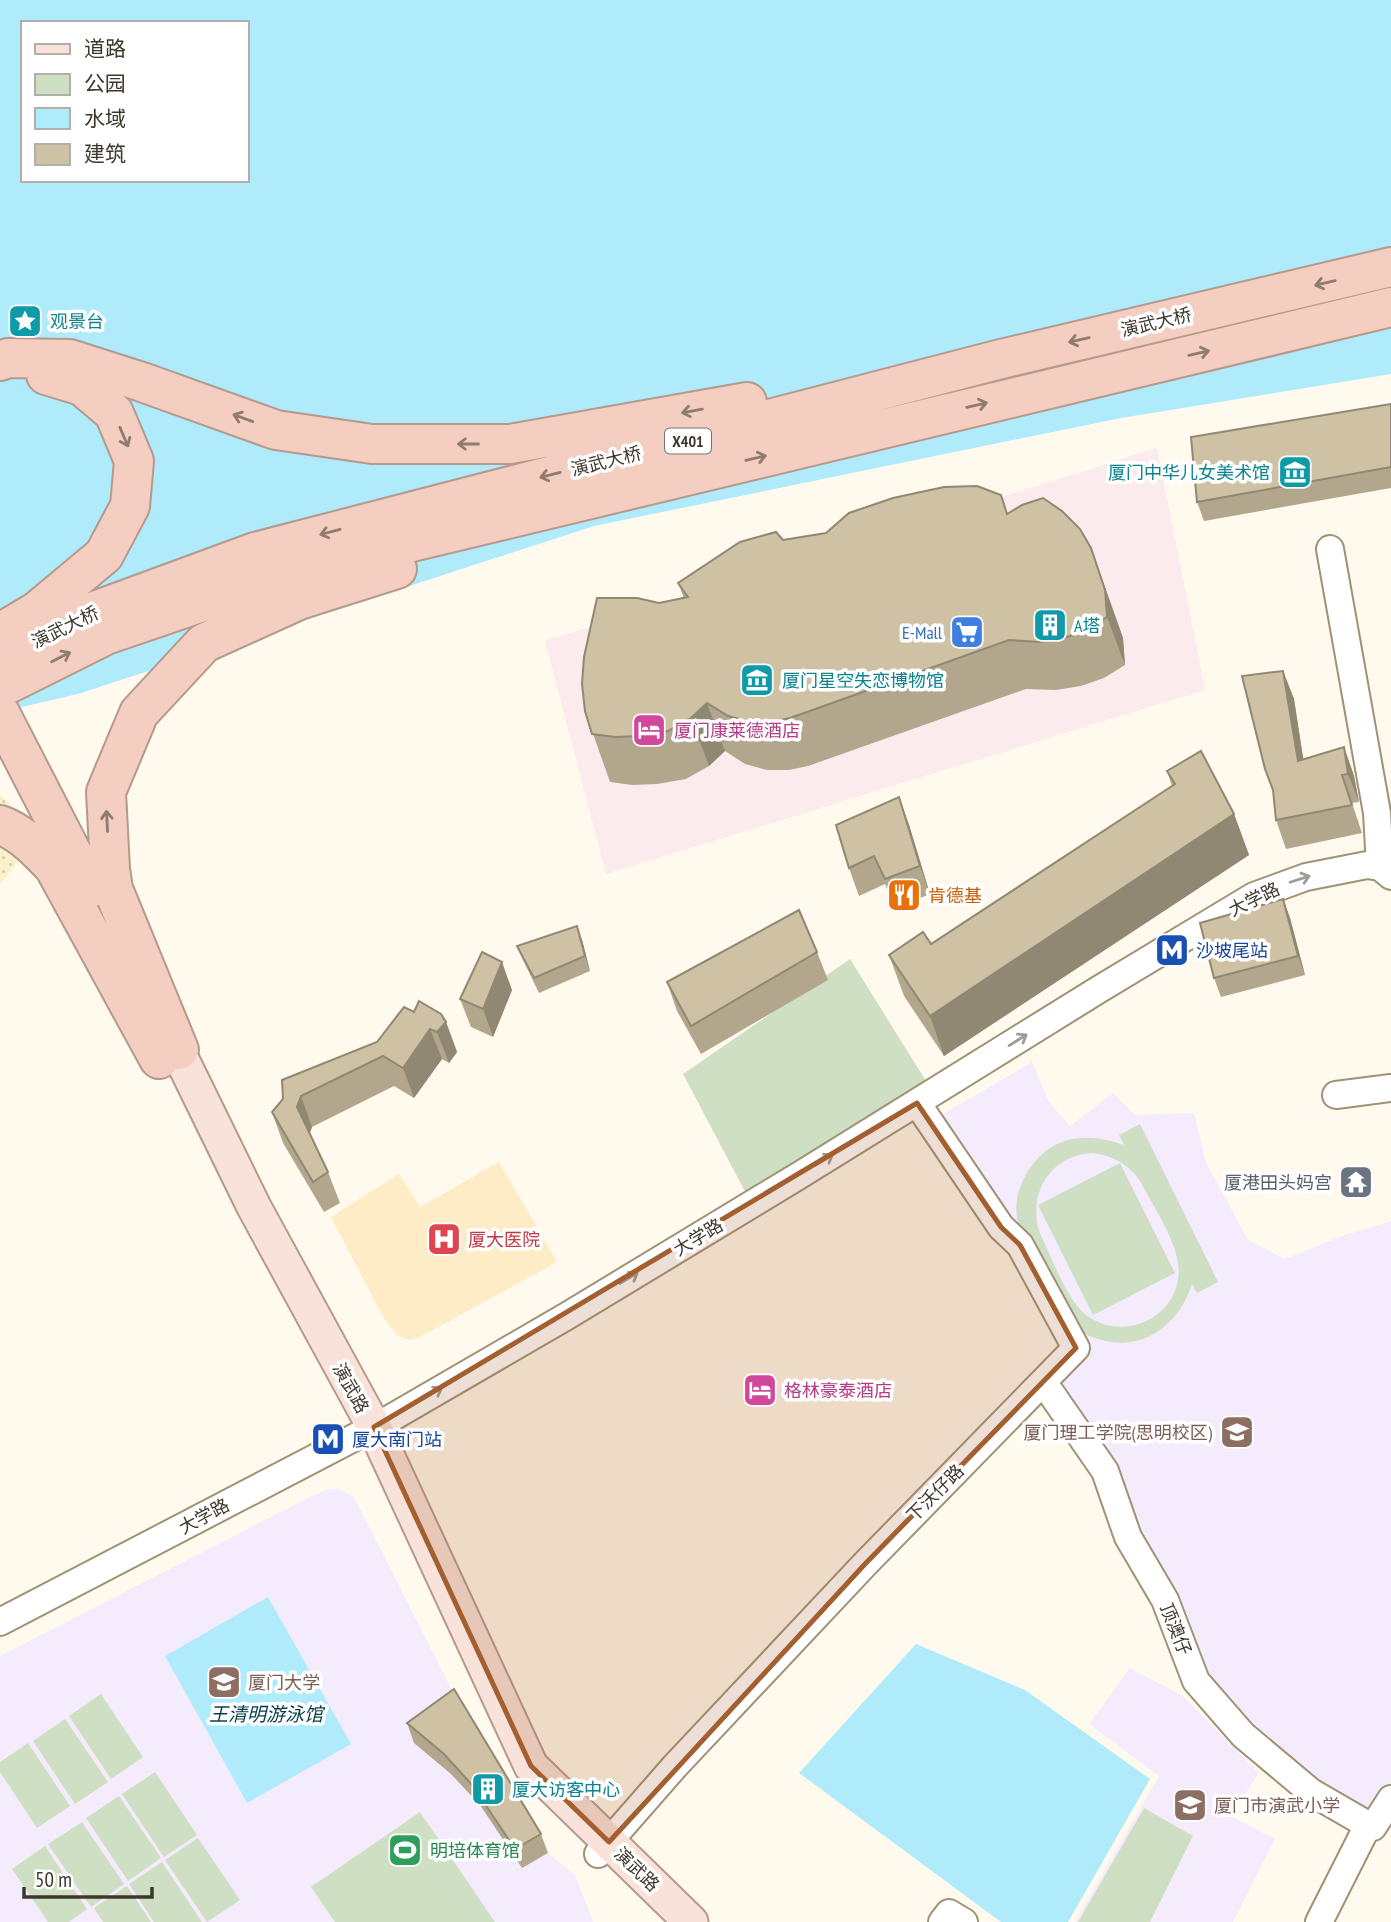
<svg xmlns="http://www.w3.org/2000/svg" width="1391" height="1922" viewBox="0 0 1391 1922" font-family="'PT Sans Narrow','Noto Sans SC',sans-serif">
<defs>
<pattern id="sand-dots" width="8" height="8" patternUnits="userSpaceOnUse" patternTransform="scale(1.75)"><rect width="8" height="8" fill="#faf0cb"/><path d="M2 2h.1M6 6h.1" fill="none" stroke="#d7cfae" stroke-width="1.8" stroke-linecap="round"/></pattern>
</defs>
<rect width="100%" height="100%" fill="#fffaed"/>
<path fill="#fcebed" d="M1157,448L1205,690L606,874L545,641Z"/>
<path fill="#fdecc6" d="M499,1162L557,1262L420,1337L409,1340L397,1335L382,1315L331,1217L399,1174L420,1207Z"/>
<path fill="#f4ecfd" d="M1032,1062L1049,1102L1070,1126L1113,1093L1135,1115L1194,1113L1206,1162L1248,1240L1285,1259L1339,1237L1391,1221V1828L1316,1784L1251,1729L1206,1677L1052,1377L1083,1355L938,1117Z
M338,1488L354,1497L461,1708L548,1853L575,1875L593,1922H0V1656L304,1500L323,1491Z
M1130,1668L1183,1696L1259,1773L1231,1816L1275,1839L1233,1922H1075L1159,1776L1089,1724Z"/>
<path fill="#cedfc3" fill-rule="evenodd" d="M850,959L926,1081L750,1201L683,1074Z
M1140,1124L1218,1282L1197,1293L1192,1284C1180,1323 1144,1352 1102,1340C1094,1338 1083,1334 1078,1329C1066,1317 1059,1296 1050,1282C1040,1265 1024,1245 1019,1226C1010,1199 1025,1167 1047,1150C1071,1133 1098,1136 1124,1145L1119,1135ZM1093,1153C1114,1156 1128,1164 1140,1181C1152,1204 1175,1238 1178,1263C1185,1314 1126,1345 1086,1315C1066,1299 1051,1255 1039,1231C1028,1192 1051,1155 1093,1153Z
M1120,1163L1175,1273L1093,1315L1038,1205Z
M101,1694L143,1757L111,1779L69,1716Z
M65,1719L108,1782L75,1804L33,1741Z
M28,1743L70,1806L37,1828L0,1772V1762Z
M155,1772L197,1835L164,1857L122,1794Z
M119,1796L161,1858L128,1881L86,1818Z
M1144,1808L1193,1836L1150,1922H1078Z
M420,1812L495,1922H335L311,1887Z
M82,1822L124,1884L91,1907L48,1844Z
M198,1838L240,1900L207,1922L165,1860Z
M45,1846L87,1909L69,1922H48L12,1869Z
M162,1862L202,1922H154L129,1884Z
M127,1886L151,1922H103L94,1908Z"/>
<path fill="url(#sand-dots)" d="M0,795L35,827L18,861L0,885Z"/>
<path fill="#afebfa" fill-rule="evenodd" d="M0,0H1391V374L1121,418L594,526L78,694L22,707L0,718ZM23,23H247V180H23Z
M268,1597L351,1744L247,1803L165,1656Z
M916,1644L1025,1690L1150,1779L1068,1922H1001L799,1773Z"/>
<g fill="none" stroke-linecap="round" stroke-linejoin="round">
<g stroke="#9f9275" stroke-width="30">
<path id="minor" d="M1330,549L1377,813L1380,867
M1336,1095L1391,1088
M1044,1383L1105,1471L1128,1537L1165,1600L1196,1681L1243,1735L1311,1792L1368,1825L1319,1922
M0,1622L386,1421L567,1316L800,1175L1098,990L1254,896L1306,877L1367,865L1380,867L1391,876
M1373,1827L1391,1799
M598,1854L675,1766L865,1564L1076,1348L1020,1245L1001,1227L917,1103
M942,1922L949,1913L964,1922"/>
</g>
<g stroke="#b49a8d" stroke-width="37">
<path id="major" d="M166,1027L254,1207L374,1427L531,1766L691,1922"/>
</g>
<g stroke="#b49a8d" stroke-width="42">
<path id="highway" d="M0,361L8,358L70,359L142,382L276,430L372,444H510L747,402
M0,633L37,611L104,555L130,506L134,461L114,413L82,386L46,375
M0,660L81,616L255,552L1001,359L1391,267
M0,688L106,635L299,569L1391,307
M0,713L90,888
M0,825C21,832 39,851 54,867L159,1059
M179,1050L113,889L110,869L106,792L139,713L204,643L299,600L397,569"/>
</g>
<use href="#minor" stroke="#fff" stroke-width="26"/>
<use href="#major" stroke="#f8e2da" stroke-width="33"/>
<use href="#highway" stroke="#f3cec1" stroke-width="38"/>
</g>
<path fill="#b2a78d" d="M1391,404V488L1204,521L1197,502Z
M1007,513L1091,548L1123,638L1125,665L1104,678L1081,686L1056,690L1026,689L808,766L789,770H767L745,764L725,751L709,766L686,779L657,784L632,785L610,782L585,711L659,603L684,598L678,583L783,540Z
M1283,671L1294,699L1303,759L1344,747L1354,776L1359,802L1352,803L1362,833L1286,849L1276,820L1273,791Z
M1167,771L1234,814L1249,855L944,1056L904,996L889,955L931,944L1172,786Z
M899,797L909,825L930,894L896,908L885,884L859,896L849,868Z
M1283,899L1290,918L1305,975L1221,997L1214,978Z
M582,940L590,971L539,993L523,960L517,946Z
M817,952L828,980L701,1054L677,1011L667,982Z
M512,990L493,1037L471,1027L460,999Z
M414,1012L446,1022L457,1052L449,1063L442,1059L414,1098L394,1086L312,1127L310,1133L328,1172L340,1203L324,1212L283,1143L272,1112L377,1042Z
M407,1723L541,1834L548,1853L522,1868L480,1805L451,1774L414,1743Z"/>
<path fill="#918873" d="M1091,548L1123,638L1125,665L1107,617Z
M1283,671L1294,699L1308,789L1298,761Z
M707,703L725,751L709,766L691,718Z
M1344,747L1354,776L1359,802L1348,774Z
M899,797L909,825L930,894L920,866Z
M1234,814L1249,855L944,1056L930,1016Z
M1283,899L1290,918L1305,975L1298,956Z
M577,926L582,940L590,971L585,956Z
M502,962L512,990L493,1037L483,1009Z
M446,1022L457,1052L449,1063L437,1032Z
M430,1029L442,1059L414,1098L403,1068Z
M301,1096L312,1127L308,1137L297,1107Z"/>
<path fill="#cfc2a4" stroke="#918873" stroke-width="2" d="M1391,404V467L1197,502L1191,437Z
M977,486L1001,495L1007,514L1022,505L1043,498L1062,511L1080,529L1091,548L1105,590L1107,617L1086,630L1064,638L1039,642L1009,640L790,718L772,722H750L728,716L707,703L691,718L668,731L640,736L615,737L592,734L585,711L582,684L584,657L597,598H637L659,603L688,597L678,583L740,542L776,532L783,540L826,533L849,513L893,498L944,487Z
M1283,671L1298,761L1344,747L1348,774L1342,775L1352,805L1276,820L1273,790L1265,769L1242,676Z
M1201,751L1234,814L930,1016L889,955L923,932L931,944L1175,784L1167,771Z
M899,797L920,866L885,879L874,856L849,868L836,825Z
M1283,899L1298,956L1214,978L1200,923Z
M799,910L817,952L691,1026L667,982Z
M577,926L585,956L534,978L517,946Z
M482,952L502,962L483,1009L460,999Z
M419,1001L441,1014L446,1022L437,1032L430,1029L403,1068L383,1056L301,1096L297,1107L328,1172L313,1182L272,1112L283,1099L282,1080L377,1042L404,1007L414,1012Z
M454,1689L541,1834L515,1849L473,1786L444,1754L407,1723Z"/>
<defs><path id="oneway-shaft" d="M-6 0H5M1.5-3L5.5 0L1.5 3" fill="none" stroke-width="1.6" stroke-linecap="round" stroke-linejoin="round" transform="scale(1.75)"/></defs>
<g stroke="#8f7c6f">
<use href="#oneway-shaft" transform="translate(1325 283) rotate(167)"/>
<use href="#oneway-shaft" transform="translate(1079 340) rotate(167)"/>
<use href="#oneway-shaft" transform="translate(1199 353) rotate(-13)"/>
<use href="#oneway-shaft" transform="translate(977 405) rotate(-13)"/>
<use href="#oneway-shaft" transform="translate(692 411) rotate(170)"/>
<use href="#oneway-shaft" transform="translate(243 418) rotate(-160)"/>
<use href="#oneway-shaft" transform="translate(124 437) rotate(67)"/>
<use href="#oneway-shaft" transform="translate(468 444) rotate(180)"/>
<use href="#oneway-shaft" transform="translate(756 458) rotate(-13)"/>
<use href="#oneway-shaft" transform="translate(550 475) rotate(166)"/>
<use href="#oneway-shaft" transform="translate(330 532) rotate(165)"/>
<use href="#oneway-shaft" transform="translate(61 657) rotate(-27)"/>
<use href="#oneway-shaft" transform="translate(107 821) rotate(-93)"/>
</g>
<g stroke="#9e9c96">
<use href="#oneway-shaft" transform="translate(1300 879) rotate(-18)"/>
<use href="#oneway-shaft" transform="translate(1018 1040) rotate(-32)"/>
<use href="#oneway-shaft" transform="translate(824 1160) rotate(-31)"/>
<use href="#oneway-shaft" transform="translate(629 1278) rotate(-31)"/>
<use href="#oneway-shaft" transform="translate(433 1393) rotate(-30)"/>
</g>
<path fill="#a45f31" fill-opacity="0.2" stroke="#a45f31" stroke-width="5" stroke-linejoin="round" d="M917,1103L1001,1227L1020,1245L1076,1348L865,1564L609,1842L531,1766L374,1427Z"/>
<defs>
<g id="sight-square" transform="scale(1.75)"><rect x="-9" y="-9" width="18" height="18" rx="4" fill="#0f9aa8" stroke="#fff"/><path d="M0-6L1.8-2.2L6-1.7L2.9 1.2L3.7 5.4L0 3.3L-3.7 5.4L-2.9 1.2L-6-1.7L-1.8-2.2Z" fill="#fff"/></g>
<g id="museum-square" transform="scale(1.75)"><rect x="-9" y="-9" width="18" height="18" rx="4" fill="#0f9aa8" stroke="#fff"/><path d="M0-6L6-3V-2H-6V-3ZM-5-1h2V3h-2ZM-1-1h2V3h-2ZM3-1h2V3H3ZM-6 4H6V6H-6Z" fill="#fff"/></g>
<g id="building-square" transform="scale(1.75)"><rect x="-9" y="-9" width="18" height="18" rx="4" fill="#0f9aa8" stroke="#fff"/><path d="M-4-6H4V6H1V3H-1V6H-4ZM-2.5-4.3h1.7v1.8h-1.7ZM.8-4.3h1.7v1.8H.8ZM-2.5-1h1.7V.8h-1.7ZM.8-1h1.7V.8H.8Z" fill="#fff"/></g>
<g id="supermarket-square" transform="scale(1.75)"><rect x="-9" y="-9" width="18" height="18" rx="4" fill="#3f7fe0" stroke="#fff"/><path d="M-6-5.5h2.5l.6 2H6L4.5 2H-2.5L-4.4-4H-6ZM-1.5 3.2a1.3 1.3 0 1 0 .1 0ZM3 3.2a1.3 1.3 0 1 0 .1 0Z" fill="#fff"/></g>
<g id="hotel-square" transform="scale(1.75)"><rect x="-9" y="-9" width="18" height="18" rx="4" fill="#d1479c" stroke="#fff"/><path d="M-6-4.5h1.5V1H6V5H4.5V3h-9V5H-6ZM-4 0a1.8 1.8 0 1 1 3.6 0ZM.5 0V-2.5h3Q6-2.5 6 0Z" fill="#fff"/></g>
<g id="restaurant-square" transform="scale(1.75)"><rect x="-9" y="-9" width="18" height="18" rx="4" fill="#e8710a" stroke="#fff"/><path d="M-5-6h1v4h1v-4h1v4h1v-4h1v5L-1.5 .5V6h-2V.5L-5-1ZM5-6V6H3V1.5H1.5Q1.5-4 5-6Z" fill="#fff"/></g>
<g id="metro-square" transform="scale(1.75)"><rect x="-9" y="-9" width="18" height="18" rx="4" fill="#1a4fb4" stroke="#fff"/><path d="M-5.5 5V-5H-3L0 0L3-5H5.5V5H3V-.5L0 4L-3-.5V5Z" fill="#fff"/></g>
<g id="temple-square" transform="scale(1.75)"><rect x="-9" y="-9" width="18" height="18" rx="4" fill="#6b7280" stroke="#fff"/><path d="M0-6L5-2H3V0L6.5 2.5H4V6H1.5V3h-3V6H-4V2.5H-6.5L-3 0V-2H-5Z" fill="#fff"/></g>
<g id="hospital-square" transform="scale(1.75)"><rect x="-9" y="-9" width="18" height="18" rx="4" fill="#e0444e" stroke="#fff"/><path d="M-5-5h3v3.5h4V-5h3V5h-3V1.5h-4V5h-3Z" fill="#fff"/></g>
<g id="university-square" transform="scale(1.75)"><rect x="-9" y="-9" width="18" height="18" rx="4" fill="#8d6e63" stroke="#fff"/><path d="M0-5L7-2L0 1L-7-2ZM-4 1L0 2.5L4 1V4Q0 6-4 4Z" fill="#fff"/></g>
<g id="school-square" transform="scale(1.75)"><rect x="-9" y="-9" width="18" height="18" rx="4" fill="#8d6e63" stroke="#fff"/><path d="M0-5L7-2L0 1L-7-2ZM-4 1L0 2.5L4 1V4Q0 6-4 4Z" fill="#fff"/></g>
<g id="stadium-square" transform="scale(1.75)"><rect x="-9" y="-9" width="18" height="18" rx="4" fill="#2e9e5b" stroke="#fff"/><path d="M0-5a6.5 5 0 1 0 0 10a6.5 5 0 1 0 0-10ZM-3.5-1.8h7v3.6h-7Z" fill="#fff"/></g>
</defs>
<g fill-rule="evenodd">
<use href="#sight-square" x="25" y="321"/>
<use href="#museum-square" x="1295" y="472"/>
<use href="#building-square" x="1050" y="625"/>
<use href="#supermarket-square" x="967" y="632"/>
<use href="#museum-square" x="757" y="680"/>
<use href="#hotel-square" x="649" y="730"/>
<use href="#restaurant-square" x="904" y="895"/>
<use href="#metro-square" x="1172" y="950"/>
<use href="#temple-square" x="1356" y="1182"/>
<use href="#hospital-square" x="444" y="1239"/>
<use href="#hotel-square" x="760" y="1390"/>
<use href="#university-square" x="1237" y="1432"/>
<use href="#metro-square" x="328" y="1439"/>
<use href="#university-square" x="224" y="1682"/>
<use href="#building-square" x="488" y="1789"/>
<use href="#school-square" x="1190" y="1805"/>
<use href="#stadium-square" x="405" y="1850"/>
</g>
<g text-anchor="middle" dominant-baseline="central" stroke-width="7" stroke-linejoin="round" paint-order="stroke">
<rect fill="#fff" stroke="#78746b" stroke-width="2" x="665" y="428.5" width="46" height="25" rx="5"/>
<g font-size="16" font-weight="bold" fill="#3e382c">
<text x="688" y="441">X401</text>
</g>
<g font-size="18" fill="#0d838f" stroke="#fff" text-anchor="start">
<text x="50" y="321">观景台</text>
<text x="1270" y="472" text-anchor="end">厦门中华儿女美术馆</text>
<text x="1074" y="625">A塔</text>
<text x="782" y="680">厦门星空失恋博物馆</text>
<text x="512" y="1789">厦大访客中心</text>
</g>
<g font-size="18" fill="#3e382c" stroke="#fff">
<text transform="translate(1156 322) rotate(-13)">演武大桥</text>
<text transform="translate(606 461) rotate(-14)">演武大桥</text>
<text transform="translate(65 627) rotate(-26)">演武大桥</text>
<text transform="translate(1254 899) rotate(-26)">大学路</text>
<text transform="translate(698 1237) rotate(-31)">大学路</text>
<text transform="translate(351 1388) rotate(61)">演武路</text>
<text transform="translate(935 1493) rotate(-45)">下沃仔路</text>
<text transform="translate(204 1516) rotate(-28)">大学路</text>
<text transform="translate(1176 1629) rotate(68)">顶澳仔</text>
<text transform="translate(637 1869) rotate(44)">演武路</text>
</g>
<g font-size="18" fill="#366cbe" stroke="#fff" text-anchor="end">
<text x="942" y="632">E-Mall</text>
</g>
<g font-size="18" fill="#b23c85" stroke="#fff" text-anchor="start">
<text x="674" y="730">厦门康莱德酒店</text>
<text x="784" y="1390">格林豪泰酒店</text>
</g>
<g font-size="18" fill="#c56008" stroke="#fff" text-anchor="start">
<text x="928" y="895">肯德基</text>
</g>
<g font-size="18" fill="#164399" stroke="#fff" text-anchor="start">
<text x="1196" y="950">沙坡尾站</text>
<text x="352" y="1439">厦大南门站</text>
</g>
<g font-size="18" fill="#5b616d" stroke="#fff" text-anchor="end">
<text x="1332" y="1182">厦港田头妈宫</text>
</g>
<g font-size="18" fill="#be3a42" stroke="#fff" text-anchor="start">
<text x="468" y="1239">厦大医院</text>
</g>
<g font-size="18" fill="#785e54" stroke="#fff" text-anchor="start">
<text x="1212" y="1432" text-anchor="end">厦门理工学院(思明校区)</text>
<text x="248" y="1682">厦门大学</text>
<text x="1214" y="1805">厦门市演武小学</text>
</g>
<g font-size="18" fill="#27864d" stroke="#fff" text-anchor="start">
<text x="430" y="1850">明培体育馆</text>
</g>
<g font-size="19" font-style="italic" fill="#033c46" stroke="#fff">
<text x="266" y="1714">王清明游泳馆</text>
</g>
</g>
<rect x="21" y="21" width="228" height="161" fill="#ffffff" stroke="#b2afab" stroke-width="2"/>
<rect x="35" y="44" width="35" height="10" fill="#f8e2da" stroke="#b2afab" stroke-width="2"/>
<text x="84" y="56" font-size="21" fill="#3e382c">道路</text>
<rect x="35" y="74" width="35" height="21" fill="#cedfc3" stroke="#b2afab" stroke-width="2"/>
<text x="84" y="91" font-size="21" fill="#3e382c">公园</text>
<rect x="35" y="108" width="35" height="21" fill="#afebfa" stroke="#b2afab" stroke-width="2"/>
<text x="84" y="126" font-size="21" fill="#3e382c">水域</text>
<rect x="35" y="144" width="35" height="21" fill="#cfc2a4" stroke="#b2afab" stroke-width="2"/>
<text x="84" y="161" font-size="21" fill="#3e382c">建筑</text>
<path d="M24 1887v10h128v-10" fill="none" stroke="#3e382c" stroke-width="3.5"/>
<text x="35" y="1887" font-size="21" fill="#3e382c" stroke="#ffffff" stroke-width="5" paint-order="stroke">50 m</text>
</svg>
